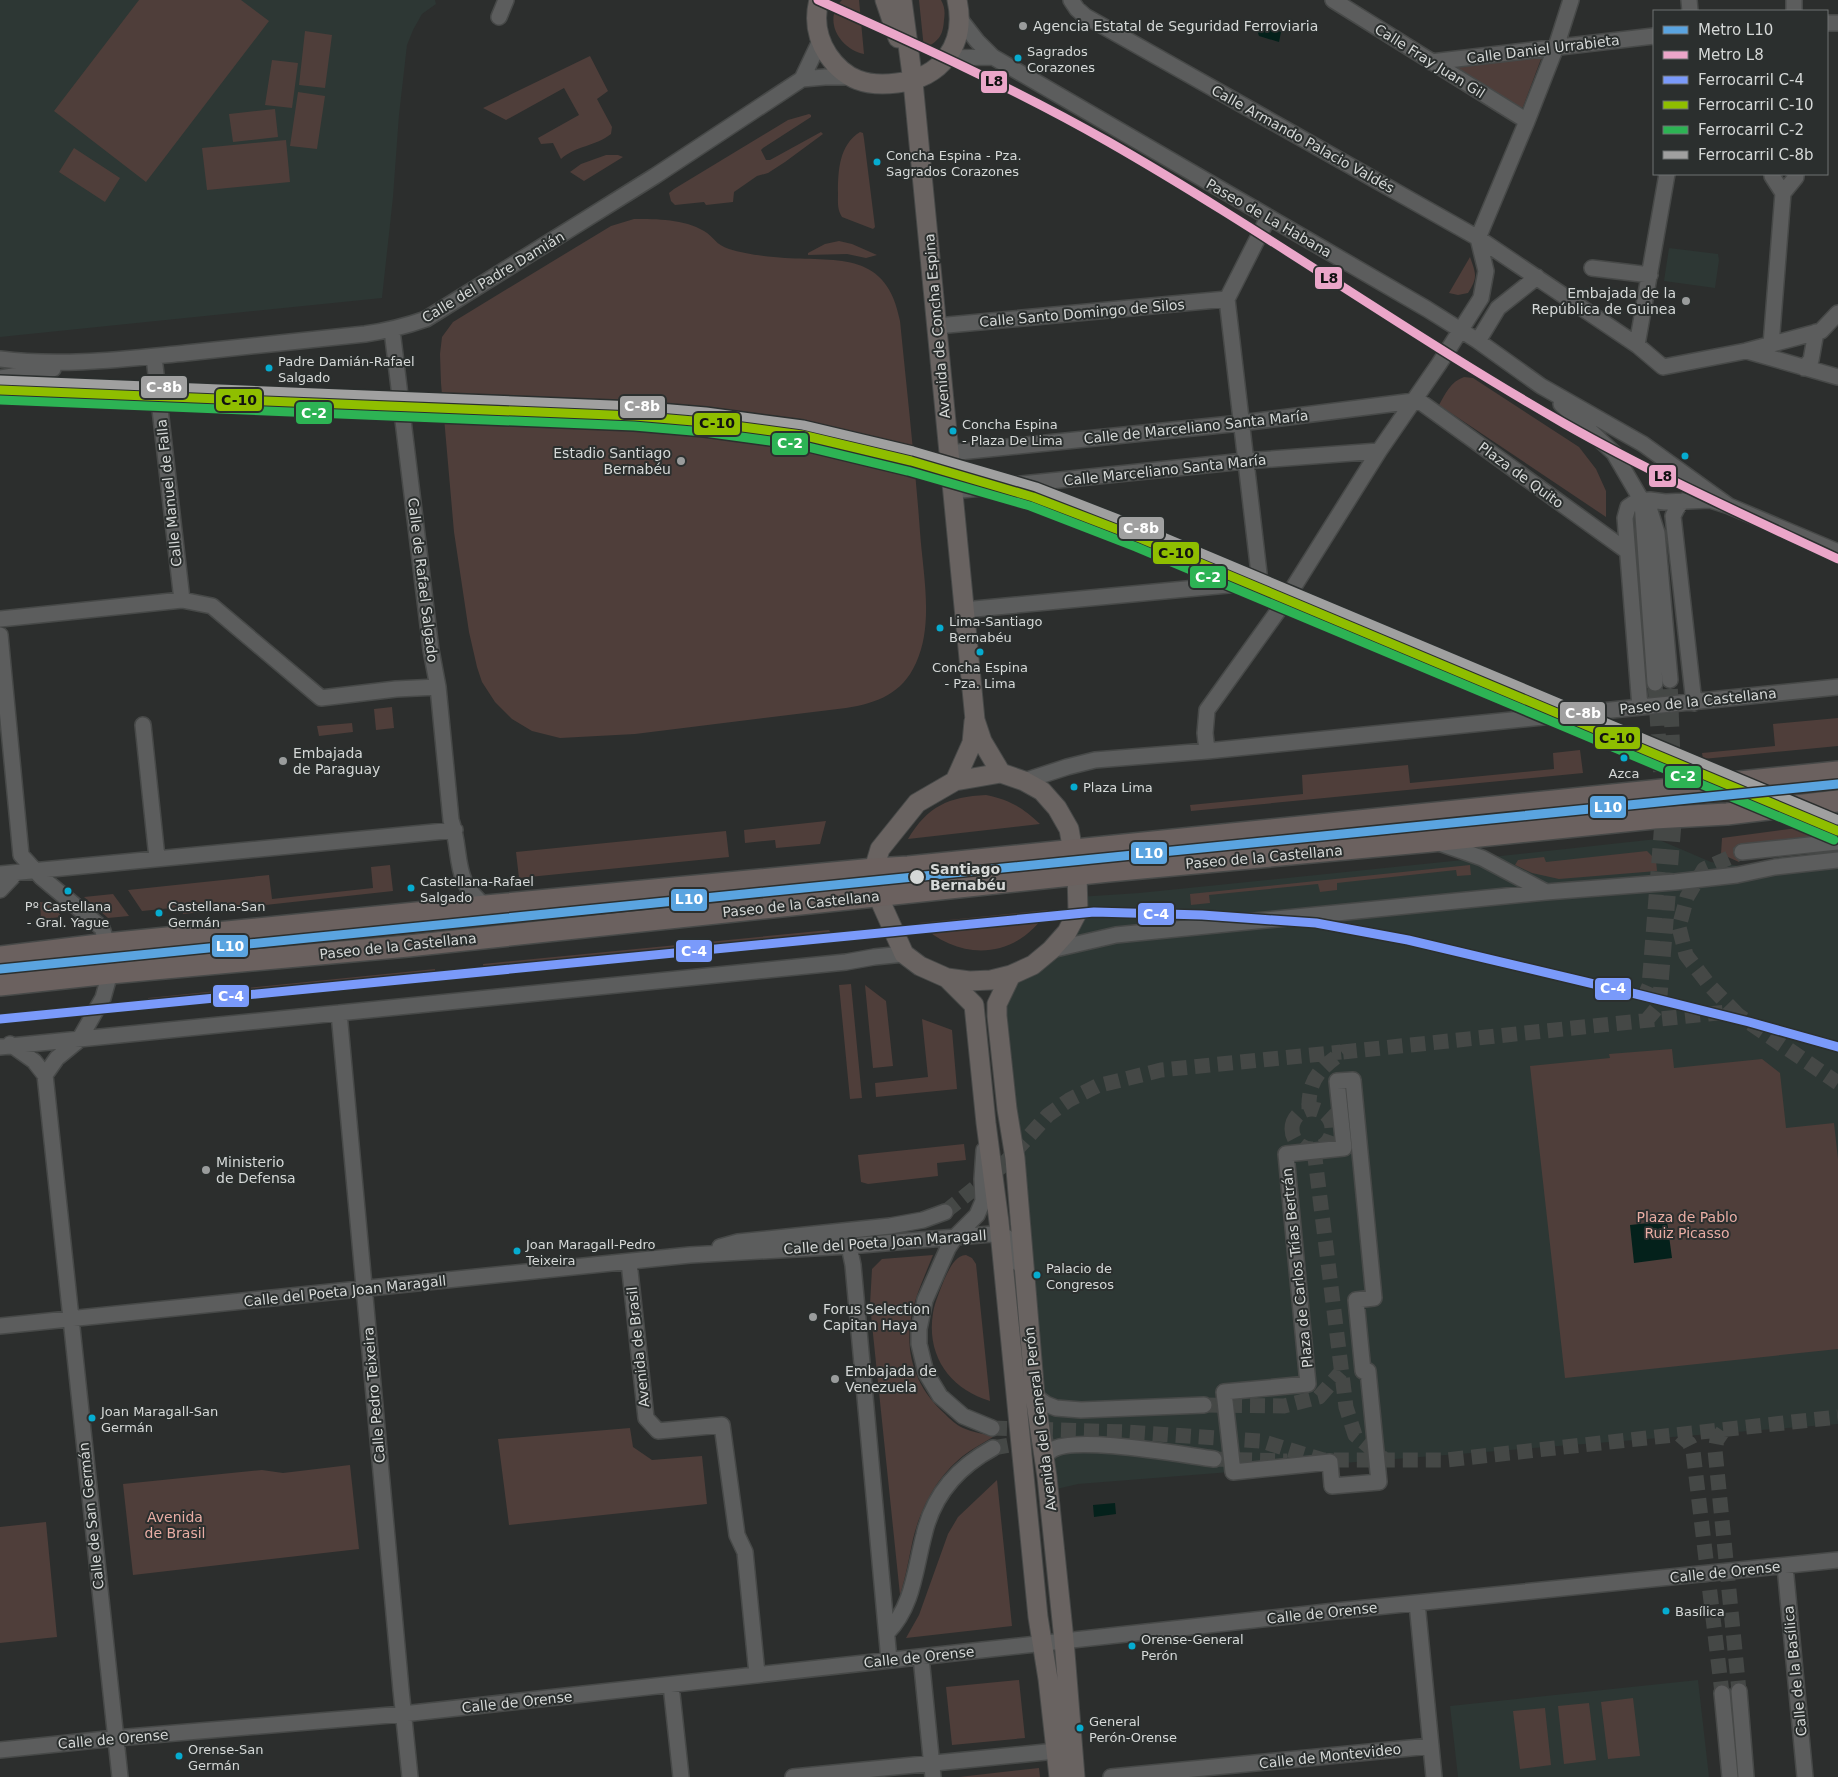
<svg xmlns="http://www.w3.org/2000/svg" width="1838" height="1777" viewBox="0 0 1838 1777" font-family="'DejaVu Sans',sans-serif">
<rect width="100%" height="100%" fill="#2c2e2d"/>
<path fill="#2d3734" d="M0,0H435L436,4L422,14L413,30L407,45L399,115L393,197L382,298L0,337Z
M1669,248L1718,254L1719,260L1715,288L1664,281Z
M1657,839L1711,862L1741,866L1775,867L1838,860V1424L1078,1484L1048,1491L1002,1033L1011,975L1051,950L1078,897L1139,893L1482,858Z
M1698,1680L1709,1777H1458L1450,1706Z"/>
<path fill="#4f3e3a" d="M139,0H241L269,21L146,182L54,111Z
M842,0H859L864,54C840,49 822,20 842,0Z
M919,0H941C945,7 945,13 944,20C943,37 938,41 924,49Z
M305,31L332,35L325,88L299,85Z
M1537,55L1541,59L1523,107L1518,109L1452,68L1457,65Z
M590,56L608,91L597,99L612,127L611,134C596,146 575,146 561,159L553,143L541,144L538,138L579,115L564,88L506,120L483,108Z
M272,60L298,63L292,108L265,105Z
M298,92L325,96L317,149L290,146Z
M275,109L278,137L233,142L229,114Z
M809,114L811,115V117L763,148L761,150L766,160H770L821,132L823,134L785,162L768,173L757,176L734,192L733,202L706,205L704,202L675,205L671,201L669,193L674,189L788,120Z
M860,132L863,133L864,139L875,227L873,229L842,217C837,209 838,202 838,193C838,171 839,145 860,132Z
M286,140L290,182L207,190L202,148Z
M74,148L120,178L105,202L59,172Z
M606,155H618L623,157L584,181L570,172L581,164Z
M634,219C657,219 684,219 704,231C714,237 716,245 729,249C745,254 767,257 785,258C840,261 887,252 900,321C907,392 915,462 920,532C923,574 934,624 916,663C902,694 877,703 846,708L635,734L560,738L532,731L512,719L495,702L482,682L477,667L469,632L454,532L441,383L440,354L442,337L453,322L507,289L611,226Z
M839,241L852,244L877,255L866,258L847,254L808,255V253L825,244Z
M1470,257C1476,274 1478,277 1468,293L1458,295L1449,293Z
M1464,377L1473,378L1579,447L1596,469L1606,491V517L1439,405C1446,393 1450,382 1464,377Z
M392,707L394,728L376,730L374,709Z
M1838,718V746L1703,759L1702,753L1775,746L1773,724Z
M352,723L353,732L319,736L317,726Z
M1580,750L1583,773L1191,811L1190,805L1303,794L1302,775L1408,765L1410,783L1554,769L1553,753Z
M986,795C1010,800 1022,807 1040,824L908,839C928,806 948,797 986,795Z
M826,821L820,844L776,848L775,840L745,843L744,830Z
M1813,826L1814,837L1738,846L1739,862L1721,854L1722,838Z
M726,831L729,857L519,878L516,852Z
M1647,851L1656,860L1657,871L1559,879L1532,873L1515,865L1518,860L1544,857L1546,862Z
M390,865L393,891L183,914L182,907L142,911L128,890L269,875L272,899L373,888L371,867Z
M1470,865L1471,875L1457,876L1456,870L1337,883V890L1320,892L1318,884L1209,895L1210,903L1191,905L1190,894Z
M113,894L129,916L108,918L84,897Z
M40,902C51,903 55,908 62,917L41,919Z
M1048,910C1017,960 960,963 919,923Z
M829,930L832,934L675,949V953L657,955L656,950L501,965V971L484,973L483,964Z
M435,969V972L416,974V979L410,980L409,974L296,985V990L278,992L277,987L148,1000V998Z
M851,984L862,1098L850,1099L839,985Z
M865,985L886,1001L893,1066L873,1068Z
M922,1019L952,1030L957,1089L876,1097L875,1083L928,1077Z
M1672,1049L1674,1068L1762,1059L1780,1073L1786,1128L1834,1123L1838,1159V1349L1565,1378L1530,1066L1610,1058L1609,1054Z
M964,1144L966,1160L937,1163L938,1176L868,1184L861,1182L858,1155Z
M933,1255C924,1278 913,1300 910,1325C906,1360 919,1391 945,1414C950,1419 956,1425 963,1428C972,1432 983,1434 993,1436V1437C985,1442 975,1447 967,1453C939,1473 921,1506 913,1539C909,1558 906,1576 900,1595L870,1305L872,1269L882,1259Z
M966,1255L972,1258L976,1264L990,1401C950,1389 926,1356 933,1313C935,1301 940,1291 944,1280C949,1270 954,1256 966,1255Z
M630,1428L633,1447L652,1460L702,1456L707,1504L509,1525L498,1439Z
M350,1465L359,1549L133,1575L123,1484L262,1470L283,1473Z
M997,1480L1012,1626L906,1638L919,1615L948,1534L958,1517Z
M46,1522L57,1637L0,1643V1527Z
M1019,1680L1025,1738L952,1745L946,1687Z
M1633,1698L1640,1756L1608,1759L1601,1702Z
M1589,1703L1596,1760L1564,1764L1558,1706Z
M1545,1708L1551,1765L1520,1769L1513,1711Z
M1039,1768L1040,1777H959Z"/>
<path fill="#04211b" d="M1261,23L1281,32L1279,42L1259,36L1257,30Z
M1667,1221L1672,1258L1634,1263L1630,1225Z
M1115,1503L1116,1514L1094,1517L1093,1505Z"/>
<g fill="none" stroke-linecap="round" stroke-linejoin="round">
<path stroke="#454846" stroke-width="15" stroke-dasharray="15 8" stroke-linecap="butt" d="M1643,1000L1649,986L1663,809L1655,683
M1738,1015L1710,986L1686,955L1679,927L1687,897L1704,869L1742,852
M1646,1021L1656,1009L1660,996L1675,811L1670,680
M1292 1129a20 20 0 1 1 40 0a20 20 0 1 1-40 0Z
M1309,1109C1308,1080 1320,1068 1343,1052L1727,1012L1738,1015L1838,1083
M1314,1150L1346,1407L1355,1435L1384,1459
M945,1212L1001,1167L1048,1115L1069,1100L1097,1086L1161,1070L1341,1052
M1204,1405L1284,1406L1319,1397L1341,1372
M992,1428L1128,1432L1261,1441L1323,1460H1446L1838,1417
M1723,1431L1717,1440L1715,1450L1739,1691
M1680,1435L1689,1443L1693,1451L1722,1693
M993,1448L1053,1437
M1214,1459L1287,1461"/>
<g stroke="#474948" stroke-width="18">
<path id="minor" d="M1071,0L1077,9L1085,16L1478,238L1637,345L1663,367L1746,351L1821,331L1838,313
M1333,0L1527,121
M1689,0L1690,11
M1794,11V0
M499,17L506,0
M960,19L977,41L993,57L1427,309L1478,341L1541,386L1643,444L1729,506
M1827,23H1838
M946,58L993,57
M1431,62L1654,36
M802,79L820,41
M1772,174V176L1783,193
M1783,193L1796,177V174
M1268,218L1227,299L1260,582L1283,604
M1592,268L1650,275
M937,326L1227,299
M392,330L431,650L438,687L451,820C463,855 451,881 486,906
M1478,341L1498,308L1537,277
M1637,345L1667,174
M1771,345L1783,193
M1747,351L1838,377
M154,357L182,600
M0,359C63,367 124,359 186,353C246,347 305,340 365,334C386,331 406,326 426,319L655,176L802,79L825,77H849
M1804,368L1811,360L1816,332
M0,378L53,369
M1561,404L1614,453L1642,501L1650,511L1657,533L1670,680
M949,453L1241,423L1414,401L1422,403L1627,551
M952,491L1245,461L1379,451
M1683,501L1677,508L1673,516L1694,703
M1642,502L1655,683
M964,610L1260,582
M0,619L182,600L212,606L321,698L396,689L438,687
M0,635L21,855L41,877L102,928L107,944L110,973L103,998L79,1040L57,1058L45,1075
M1640,707L1625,518L1628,507L1637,501L1650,500L1665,502L1710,500L1729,506L1838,552
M143,725L157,858
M1207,751L1205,733L1207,710L1283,604L1379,451L1439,364L1481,298L1486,271L1478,238L1527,121L1556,47L1571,0
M1024,781L1067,767L1095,760L1207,751L1838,687
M1439,843L1482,858L1546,892
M1742,852L1838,842
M0,874L455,830
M0,890L16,873
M1051,950L1116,935L1546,892L1675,882L1737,875L1775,867L1838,860
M339,1013L401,1690L410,1777
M10,1044L34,1061L45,1075L120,1777
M0,1047L846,962L874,957L904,954
M1353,1080L1374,1298L1356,1300L1363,1371H1368L1379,1482L1332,1486L1330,1462L1233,1472L1224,1392L1308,1384L1286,1154L1344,1148L1337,1081Z
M984,1150L982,1179L983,1201L977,1215L956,1236L948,1248L925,1300L919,1329V1344L926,1373L940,1396L963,1416L992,1428
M849,1246L853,1265L889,1660
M720,1247L738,1242L890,1226L923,1220L945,1212
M629,1262L646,1418L658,1431L722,1425L737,1535L745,1552L757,1674
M0,1326L690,1255L849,1246L992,1234C1012,1234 1016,1246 1018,1263
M1035,1396L1046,1404L1056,1408L1081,1410L1204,1405
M1045,1459C1047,1455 1048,1452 1052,1450C1075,1435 1183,1455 1214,1459
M1785,1566L1805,1777
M1417,1603L1434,1777
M887,1633C913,1607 915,1569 924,1535C933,1495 958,1467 993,1448
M921,1657L933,1777
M671,1685L681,1777
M1739,1691L1746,1777
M1722,1693L1730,1777
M0,1750L116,1738L403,1714L1326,1612L1838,1560
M793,1777L1066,1750
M1111,1777L1431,1746"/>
</g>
<g stroke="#474948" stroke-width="21">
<path id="major" d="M819,0C814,19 817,38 828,55C845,80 867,87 897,83C941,78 967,45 957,0
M885,0L898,38
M902,0L913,82L975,720L982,741L1001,773
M1001,773L1024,781L1042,791L1057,808L1069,829L1077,874L1078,911L1067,932L1051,950L1033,965L1011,975L991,980L969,981L947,978L920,966L904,954L878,896L874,869L880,849L917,803L955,781Z
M955,781L972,743L974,721
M1011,975L997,1004V1016L1007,1109L1015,1158L1035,1396L1047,1477L1064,1640L1075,1777
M947,978L974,1005L986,1123L999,1222L1038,1617L1048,1679L1059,1777"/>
</g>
<g stroke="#474948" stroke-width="24">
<path id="highway" d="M0,957L107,944L486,906L874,869L908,867L1838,772
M0,985L110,973L408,946L1109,871L1432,841L1654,818L1727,814L1838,801"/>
</g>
<use href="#minor" stroke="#5c5d5d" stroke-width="15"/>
<use href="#major" stroke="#696361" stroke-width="19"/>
<use href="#highway" stroke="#6b615f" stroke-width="21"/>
<g stroke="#2b2f2e" stroke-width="12">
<path id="rail-1" d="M0,1019L1094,912L1202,915L1316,923L1408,940L1636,994L1749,1022L1838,1047"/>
</g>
<g stroke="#2b2f2e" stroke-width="12">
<path id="rail-2" d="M0,390L635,416L705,422L802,435L911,461L1033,497L1140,538L1838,831"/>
</g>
<g stroke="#2b2f2e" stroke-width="12">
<path id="rail-3" d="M0,400L634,426L704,432L800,445L908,471L1030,506L1136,547L1834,840"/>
</g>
<g stroke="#2b2f2e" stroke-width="12">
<path id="rail-4" d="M0,380L636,406L706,412L803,425L913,451L1036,487L1144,529L1838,820"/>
</g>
<use href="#rail-1" stroke="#7a9afa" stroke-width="9"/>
<use href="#rail-2" stroke="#8fbe00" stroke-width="9"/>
<use href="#rail-3" stroke="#2db354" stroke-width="9"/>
<use href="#rail-4" stroke="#a0a0a0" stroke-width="9"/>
<g stroke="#2b2f2e" stroke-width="12">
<path id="metro-1" d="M0,969L1838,784"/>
</g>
<g stroke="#2b2f2e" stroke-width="12">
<path id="metro-2" d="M818,0C916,44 1014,88 1107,141C1263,230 1409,335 1565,424C1653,474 1746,516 1838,559"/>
</g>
<use href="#metro-1" stroke="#5aa4e0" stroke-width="9"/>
<use href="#metro-2" stroke="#eba6c9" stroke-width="9"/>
</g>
<g fill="#9a9c9c" stroke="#2b2f2e" stroke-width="2">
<circle cx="1023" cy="26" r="5"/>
<circle cx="1686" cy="301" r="5"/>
<circle cx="681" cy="461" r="5"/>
<circle cx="283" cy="761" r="5"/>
<circle cx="206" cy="1170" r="5"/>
<circle cx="813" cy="1317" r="5"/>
<circle cx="835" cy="1379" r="5"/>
</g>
<g fill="#06acd0" stroke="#2b2f2e" stroke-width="2">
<circle cx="1018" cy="58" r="4.5"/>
<circle cx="877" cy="162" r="4.5"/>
<circle cx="269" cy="368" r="4.5"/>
<circle cx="953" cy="431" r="4.5"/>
<circle cx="1685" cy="456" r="4.5"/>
<circle cx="940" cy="628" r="4.5"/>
<circle cx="980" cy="652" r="4.5"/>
<circle cx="1624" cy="758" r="4.5"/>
<circle cx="1074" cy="787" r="4.5"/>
<circle cx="411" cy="888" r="4.5"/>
<circle cx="68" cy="891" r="4.5"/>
<circle cx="159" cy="913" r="4.5"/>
<circle cx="517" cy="1251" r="4.5"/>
<circle cx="1037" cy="1275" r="4.5"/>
<circle cx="92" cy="1418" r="4.5"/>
<circle cx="1666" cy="1611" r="4.5"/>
<circle cx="1132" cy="1646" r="4.5"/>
<circle cx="1080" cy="1728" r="4.5"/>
<circle cx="179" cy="1756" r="4.5"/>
</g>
<circle fill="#d5d8d7" stroke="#2b2f2e" stroke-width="2" cx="917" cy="877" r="8"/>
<g text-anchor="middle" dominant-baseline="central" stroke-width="4" stroke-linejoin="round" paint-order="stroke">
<g font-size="13" fill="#d5d8d7" stroke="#2b2f2e" text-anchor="start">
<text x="1027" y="51">Sagrados<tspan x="1027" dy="16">Corazones</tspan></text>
<text x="886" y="155">Concha Espina - Pza.<tspan x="886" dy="16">Sagrados Corazones</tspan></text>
<text x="278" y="361">Padre Damián-Rafael<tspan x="278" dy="16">Salgado</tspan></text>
<text x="962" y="424">Concha Espina<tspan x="962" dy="16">- Plaza De Lima</tspan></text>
<text x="949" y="621">Lima-Santiago<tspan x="949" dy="16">Bernabéu</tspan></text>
<text x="980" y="667" text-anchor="middle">Concha Espina<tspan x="980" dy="16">- Pza. Lima</tspan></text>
<text x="1624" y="773" text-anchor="middle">Azca</text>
<text x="1083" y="787">Plaza Lima</text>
<text x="420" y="881">Castellana-Rafael<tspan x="420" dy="16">Salgado</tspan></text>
<text x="68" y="906" text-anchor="middle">Pº Castellana<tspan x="68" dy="16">- Gral. Yague</tspan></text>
<text x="168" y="906">Castellana-San<tspan x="168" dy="16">Germán</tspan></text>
<text x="526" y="1244">Joan Maragall-Pedro<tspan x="526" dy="16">Teixeira</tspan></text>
<text x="1046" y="1268">Palacio de<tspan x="1046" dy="16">Congresos</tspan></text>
<text x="101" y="1411">Joan Maragall-San<tspan x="101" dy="16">Germán</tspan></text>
<text x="1675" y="1611">Basílica</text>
<text x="1141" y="1639">Orense-General<tspan x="1141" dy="16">Perón</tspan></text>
<text x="1089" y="1721">General<tspan x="1089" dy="16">Perón-Orense</tspan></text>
<text x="188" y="1749">Orense-San<tspan x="188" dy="16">Germán</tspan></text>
</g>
<g font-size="14" fill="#d5d8d7" stroke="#2b2f2e" text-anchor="start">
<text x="1033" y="26">Agencia Estatal de Seguridad Ferroviaria</text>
<text x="1676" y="293" text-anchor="end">Embajada de la<tspan x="1676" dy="16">República de Guinea</tspan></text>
<text x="671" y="453" text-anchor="end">Estadio Santiago<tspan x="671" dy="16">Bernabéu</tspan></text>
<text x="293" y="753">Embajada<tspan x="293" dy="16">de Paraguay</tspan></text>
<text x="216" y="1162">Ministerio<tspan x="216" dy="16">de Defensa</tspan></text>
<text x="823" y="1309">Forus Selection<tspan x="823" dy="16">Capitan Haya</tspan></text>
<text x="845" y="1371">Embajada de<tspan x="845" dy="16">Venezuela</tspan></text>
</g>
<g font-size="14" fill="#d5d8d7" stroke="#2b2f2e">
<text transform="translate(1543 49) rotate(-7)">Calle Daniel Urrabieta</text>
<text transform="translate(1430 61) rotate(32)">Calle Fray Juan Gil</text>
<text transform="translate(1303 139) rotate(29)">Calle Armando Palacio Valdés</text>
<text transform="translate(1269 218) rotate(30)">Paseo de La Habana</text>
<text transform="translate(493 277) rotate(-31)">Calle del Padre Damián</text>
<text transform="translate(1082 313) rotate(-5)">Calle Santo Domingo de Silos</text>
<text transform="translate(937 326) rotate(-95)">Avenida de Concha Espina</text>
<text transform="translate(1196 427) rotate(-6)">Calle de Marceliano Santa María</text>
<text transform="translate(1165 470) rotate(-6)">Calle Marceliano Santa María</text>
<text transform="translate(1521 475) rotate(36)">Plaza de Quito</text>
<text transform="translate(169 493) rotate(-96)">Calle Manuel de Falla</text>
<text transform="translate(423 580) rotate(83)">Calle de Rafael Salgado</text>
<text transform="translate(1698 701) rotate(-6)">Paseo de la Castellana</text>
<text transform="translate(1264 857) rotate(-5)">Paseo de la Castellana</text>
<text transform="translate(801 904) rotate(-6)">Paseo de la Castellana</text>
<text transform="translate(398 946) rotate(-6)">Paseo de la Castellana</text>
<text transform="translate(885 1242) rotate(-4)">Calle del Poeta Joan Maragall</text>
<text transform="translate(1297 1268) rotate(-96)">Plaza de Carlos Trías Bertrán</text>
<text transform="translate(345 1291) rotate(-6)">Calle del Poeta Joan Maragall</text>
<text transform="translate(638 1347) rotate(-96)">Avenida de Brasil</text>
<text transform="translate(374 1395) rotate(-95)">Calle Pedro Teixeira</text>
<text transform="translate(1040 1419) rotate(-97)">Avenida del General Perón</text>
<text transform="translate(91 1516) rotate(-96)">Calle de San Germán</text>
<text transform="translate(1725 1572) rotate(-6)">Calle de Orense</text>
<text transform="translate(1322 1613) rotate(-6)">Calle de Orense</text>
<text transform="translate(919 1657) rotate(-6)">Calle de Orense</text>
<text transform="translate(1795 1671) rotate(-96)">Calle de la Basílica</text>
<text transform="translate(517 1702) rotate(-6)">Calle de Orense</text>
<text transform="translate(113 1739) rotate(-5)">Calle de Orense</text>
<text transform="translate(1330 1756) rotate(-6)">Calle de Montevideo</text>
</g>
<g font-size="14" font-weight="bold" fill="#d5d8d7" stroke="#2b2f2e" text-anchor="start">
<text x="930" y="869">Santiago<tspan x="930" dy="16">Bernabéu</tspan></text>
</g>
<g font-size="14" fill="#e9ada4" stroke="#2b2f2e">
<text x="1687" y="1217">Plaza de Pablo<tspan x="1687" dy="16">Ruiz Picasso</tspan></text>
<text x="175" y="1517">Avenida<tspan x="175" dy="16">de Brasil</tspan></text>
</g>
</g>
<g stroke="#2b2f2e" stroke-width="2">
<rect x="980" y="70" width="28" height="24" rx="5" fill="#eba6c9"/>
<rect x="1314" y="266" width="29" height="24" rx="5" fill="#eba6c9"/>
<rect x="140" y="375" width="48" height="24" rx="5" fill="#a0a0a0"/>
<rect x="215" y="388" width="48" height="24" rx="5" fill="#8fbe00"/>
<rect x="619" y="395" width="47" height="24" rx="5" fill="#a0a0a0"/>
<rect x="295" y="401" width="38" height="24" rx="5" fill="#2db354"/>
<rect x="693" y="412" width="48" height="24" rx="5" fill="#8fbe00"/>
<rect x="771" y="432" width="38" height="24" rx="5" fill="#2db354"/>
<rect x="1648" y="464" width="29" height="24" rx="5" fill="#eba6c9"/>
<rect x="1118" y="516" width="47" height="24" rx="5" fill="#a0a0a0"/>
<rect x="1152" y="541" width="48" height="24" rx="5" fill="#8fbe00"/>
<rect x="1189" y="565" width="38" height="24" rx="5" fill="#2db354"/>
<rect x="1559" y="701" width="47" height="24" rx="5" fill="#a0a0a0"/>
<rect x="1594" y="726" width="47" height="24" rx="5" fill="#8fbe00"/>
<rect x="1664" y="765" width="38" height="24" rx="5" fill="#2db354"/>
<rect x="1589" y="795" width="38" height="24" rx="5" fill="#5aa4e0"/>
<rect x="1130" y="841" width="38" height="24" rx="5" fill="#5aa4e0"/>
<rect x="670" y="888" width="38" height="24" rx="5" fill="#5aa4e0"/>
<rect x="1137" y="902" width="38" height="24" rx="5" fill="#7a9afa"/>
<rect x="211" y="934" width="38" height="24" rx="5" fill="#5aa4e0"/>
<rect x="675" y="939" width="38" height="24" rx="5" fill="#7a9afa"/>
<rect x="1594" y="977" width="38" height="24" rx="5" fill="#7a9afa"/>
<rect x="212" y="984" width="38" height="24" rx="5" fill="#7a9afa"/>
</g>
<g font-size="14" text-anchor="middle" font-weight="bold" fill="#fff">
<text x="164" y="392">C-8b</text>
<text x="642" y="411">C-8b</text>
<text x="314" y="418">C-2</text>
<text x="790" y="448">C-2</text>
<text x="1141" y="533">C-8b</text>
<text x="1208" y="582">C-2</text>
<text x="1583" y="718">C-8b</text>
<text x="1683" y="781">C-2</text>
<text x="1608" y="812">L10</text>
<text x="1149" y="858">L10</text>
<text x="689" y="904">L10</text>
<text x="1156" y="919">C-4</text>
<text x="230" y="951">L10</text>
<text x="694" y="956">C-4</text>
<text x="1613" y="993">C-4</text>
<text x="231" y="1001">C-4</text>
</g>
<g font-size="14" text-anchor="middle" font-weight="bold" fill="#111">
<text x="994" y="86">L8</text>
<text x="1329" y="283">L8</text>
<text x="239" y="405">C-10</text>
<text x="717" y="428">C-10</text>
<text x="1663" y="481">L8</text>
<text x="1176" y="558">C-10</text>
<text x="1617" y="743">C-10</text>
</g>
<rect x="1653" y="10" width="175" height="165" fill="#2b2f2e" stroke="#6f7372"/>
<rect x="1663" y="26" width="25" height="8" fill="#5aa4e0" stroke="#6f7372"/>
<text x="1698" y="35" font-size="15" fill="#d5d8d7">Metro L10</text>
<rect x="1663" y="51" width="25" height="8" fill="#eba6c9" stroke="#6f7372"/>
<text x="1698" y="60" font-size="15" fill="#d5d8d7">Metro L8</text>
<rect x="1663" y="76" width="25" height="8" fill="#7a9afa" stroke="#6f7372"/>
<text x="1698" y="85" font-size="15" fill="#d5d8d7">Ferrocarril C-4</text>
<rect x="1663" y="101" width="25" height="8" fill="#8fbe00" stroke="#6f7372"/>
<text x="1698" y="110" font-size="15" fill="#d5d8d7">Ferrocarril C-10</text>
<rect x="1663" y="126" width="25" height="8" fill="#2db354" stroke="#6f7372"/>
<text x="1698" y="135" font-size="15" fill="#d5d8d7">Ferrocarril C-2</text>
<rect x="1663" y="151" width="25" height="8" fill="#a0a0a0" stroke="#6f7372"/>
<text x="1698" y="160" font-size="15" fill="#d5d8d7">Ferrocarril C-8b</text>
</svg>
